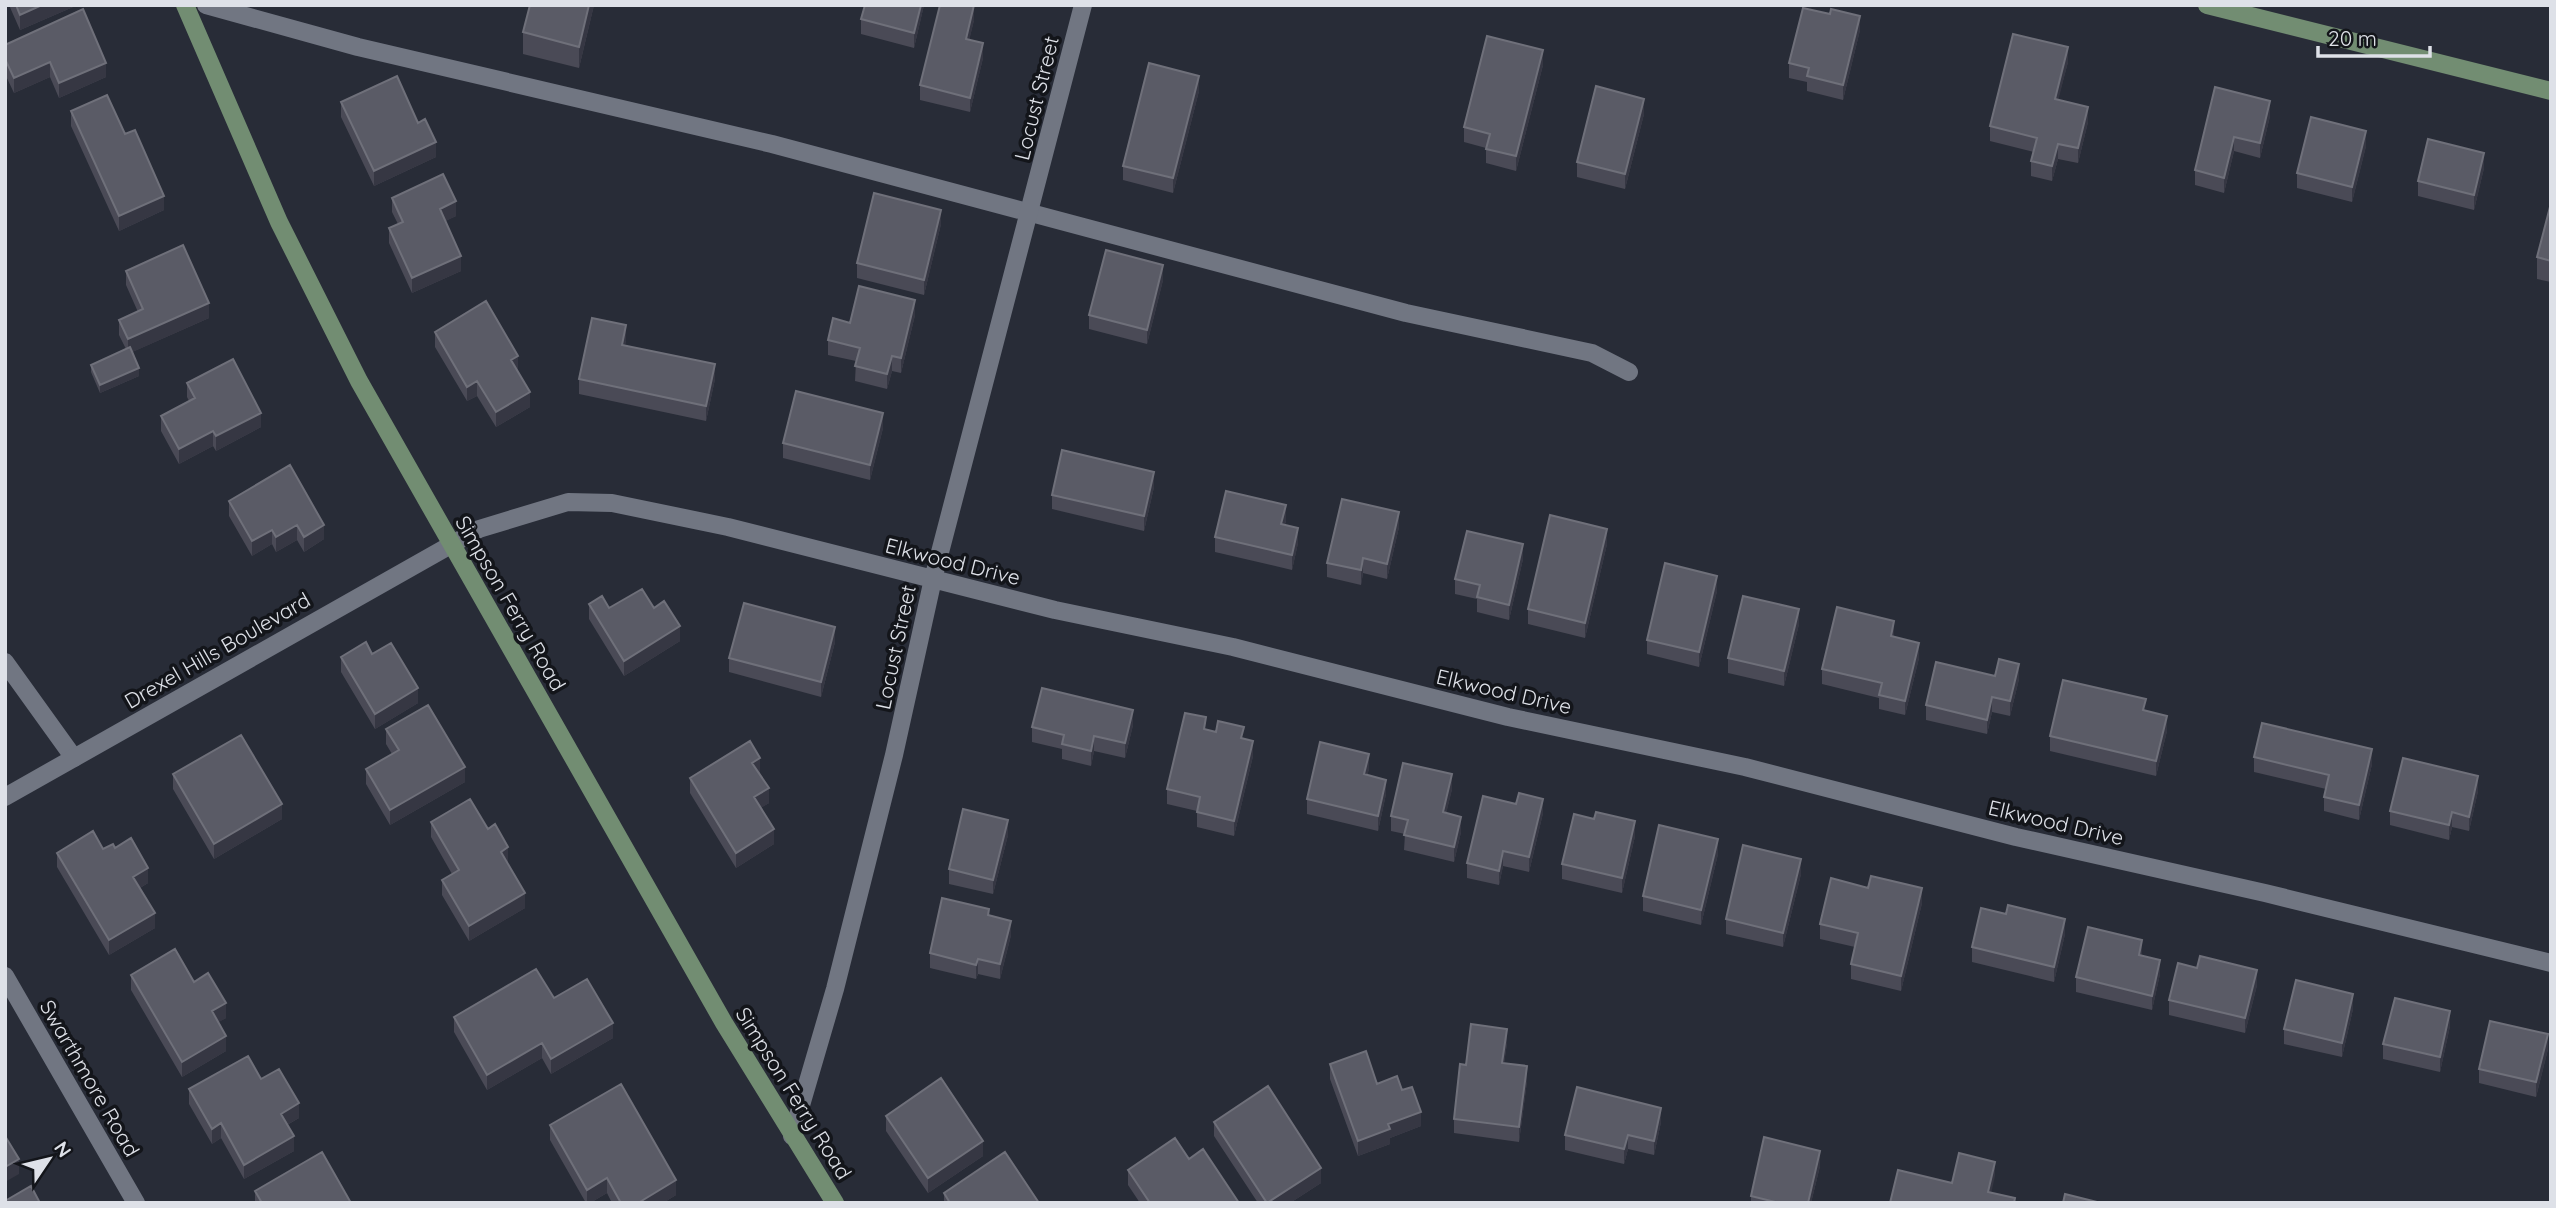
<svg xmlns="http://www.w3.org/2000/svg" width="2556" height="1208" viewBox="0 0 2556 1208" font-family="Quicksand,sans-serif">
<rect width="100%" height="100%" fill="#282c37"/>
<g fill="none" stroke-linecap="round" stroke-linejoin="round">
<path stroke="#717682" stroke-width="18" d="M206,5L358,47L772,144L1406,313L1592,353L1629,372
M5,662L74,758"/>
<path stroke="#717682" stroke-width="18" d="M5,797L479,529L568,502L612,503L728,527L1055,610L1233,647L1508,717L1745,767L2016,837L2265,893L2551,963
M5,976L136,1203
M792,1136L835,989L894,755L933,579L1083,5"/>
<path stroke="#728d72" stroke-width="18" d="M185,5L279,222L359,381L724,1023L835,1203
M2207,5L2551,91"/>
</g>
<path fill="#4a4a56" d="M9,5H73V7L20,30Z
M530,5H594L579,68L523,54V32Z
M924,5L914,48L861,34V19Z
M974,20L969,40L983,58L970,112L920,100V85Z
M1860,30L1843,100L1807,91V82L1789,78V63Z
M5,45L106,77L59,98L50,77L14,93L5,74Z
M2068,62L2058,99L2088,122L2078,163L2058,159L2052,181L2031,176V161L2034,152L1990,141V126Z
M1543,65L1516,171L1486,163V148L1464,142V127Z
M1199,91L1173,193L1123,180V166Z
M2270,101V116L2260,158L2234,151L2224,193L2195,185V170Z
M341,102L418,123L436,157L374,186L341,117Z
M71,111L164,210L119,231L71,126Z
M1644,114L1625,189L1577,177V162Z
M2366,146L2352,202L2297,188V173Z
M2484,168L2474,210L2418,196V181Z
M392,198L456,216L445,221L461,271L412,293L389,243V228L398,224L392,212Z
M2551,203V282L2537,279V257Z
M941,224L924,295L857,278V263Z
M126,271L209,318L132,352L139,376L100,393L91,372V365L126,349L119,335V320L138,312L126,285Z
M1163,280L1147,344L1089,329V315Z
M915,315L901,373L892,371L887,389L855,381L856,361L828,355V340L850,323Z
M435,332L518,371L530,407L496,427L477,396L467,401L435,347Z
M626,340L625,345L715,379L706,421L579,394V379Z
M187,383L261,427L216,451L213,446L179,464L161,431V416L189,401L187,397Z
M883,428L870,480L783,458V443Z
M290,465L324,539L304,552L297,540L276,552L272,544L252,556L229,516V501Z
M1154,487L1144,531L1052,509V495Z
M1286,520L1285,525L1298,543L1292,570L1215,552V537Z
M1399,527L1387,579L1363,573L1361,585L1327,577V563Z
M1607,544L1585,638L1528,624V609Z
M1523,559L1509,620L1477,612V599L1455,594V579Z
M1717,591L1699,667L1647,654V640Z
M589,604L609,608H654L680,641L624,676L589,619Z
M1799,624L1784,686L1728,673V658Z
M1894,637L1919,658L1905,715L1879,709V698L1822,684V669Z
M835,642L821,697L729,672V658Z
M372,654L418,703L375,729L341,672V657Z
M1995,676L2019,679L2010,716L1992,712L1987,734L1926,720V705Z
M1133,725L1125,758L1094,751L1091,766L1062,759V749L1032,742V727Z
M386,729L465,782L390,825L366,784V769L392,754L386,744Z
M1206,730L1244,739L1253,756L1234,836L1197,827V811L1167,804V789Z
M2167,731L2156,776L2050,751V736Z
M2254,757L2372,764L2359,820L2324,811V797L2326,789L2254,772Z
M1369,769L1367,775L1386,794L1378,831L1307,814V799Z
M760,772L759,773L769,803L760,808L774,844L736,868L690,793V778Z
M173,774L282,819L214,859L173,789Z
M1452,789L1446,813L1461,832L1454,862L1404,850L1405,834L1391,831V816Z
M2478,791L2469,831L2452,827L2449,840L2390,825V811Z
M1543,813L1529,872L1503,866L1499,885L1467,878V863Z
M1594,819L1635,836L1622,893L1562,879V864Z
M431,822L508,862L507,863L525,908L469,941L442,895V880L452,874L431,837Z
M1008,835L993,894L949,884V869Z
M115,848L148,883L140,888L155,928L109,955L57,867V853Z
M1718,854L1701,925L1643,911V896Z
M1801,874L1783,947L1726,934V919Z
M1922,903L1901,991L1851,979V964L1855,947L1820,939V924Z
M2006,914L2065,934L2054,982L1972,962V947Z
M989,915L1011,935L1000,979L978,974L976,979L930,968V953Z
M2197,968L2257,985L2245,1033L2169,1015V1000Z
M2160,974L2152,1010L2076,992V977Z
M131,975L194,982L226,1018L218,1022L226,1051L182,1077L131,990Z
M2353,1009L2342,1057L2284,1044V1029Z
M454,1017L613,1038L551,1074L542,1058L487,1090L454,1032Z
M2450,1026L2440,1072L2383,1059V1044Z
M1507,1043L1504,1063L1527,1081L1519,1142L1454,1133V1119L1466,1065Z
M2548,1049L2536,1097L2479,1083V1069Z
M1330,1064L1377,1084L1402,1090L1421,1126L1390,1138V1144L1358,1156L1330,1079Z
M261,1079L299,1118L287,1125L294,1151L244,1179L221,1138L212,1144L189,1104V1089Z
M886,1116L983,1156L928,1193L886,1131Z
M1214,1122L1321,1183L1290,1203H1258L1214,1136Z
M1661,1122L1654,1155L1628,1149L1624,1164L1565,1150V1135Z
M550,1125L676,1195L663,1203H612L607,1193L590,1203H586L550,1140Z
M1189,1159L1239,1203H1140L1128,1185V1170Z
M1820,1166L1811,1203H1751V1196Z
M255,1191L351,1203H255Z
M944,1193L1039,1203H944Z"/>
<path fill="#363743" d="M42,5H73V7L20,30V15Z
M589,5H594L579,68V47Z
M921,5H924L914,48V33Z
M974,5V20L966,54V39Z
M1860,16V30L1843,100V85Z
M983,43V58L970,112V98Z
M2068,47V62L2055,113V99Z
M1543,50V65L1516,171V156Z
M50,62V77L14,93V78Z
M106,63V77L59,98V83Z
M1199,76V91L1173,193V178Z
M1644,99V114L1625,189V174Z
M2270,101V116L2260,158V143Z
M2088,107V122L2078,163V148Z
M2366,131V146L2352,202V187Z
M2234,137V151L2224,193V178Z
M436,142V157L374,186V171Z
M2058,144V159L2052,181V166Z
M2484,153V168L2474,210V195Z
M164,196V210L119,231V216Z
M456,201V216L440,224V209Z
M941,210V224L924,295V280Z
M461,256V271L412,293V278Z
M1163,265V280L1147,344V330Z
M915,300V315L901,373V358Z
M209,303V318L128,354V339Z
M626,325V340L622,360V345Z
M518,356V371L511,375V360Z
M892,356V371L887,389V374Z
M715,364V379L706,421V406Z
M139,368V376L100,393V385Z
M477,381V396L467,401V387Z
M530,392V407L496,427V412Z
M261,413V427L216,451V436Z
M883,413V428L870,480V465Z
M213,431V446L179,464V449Z
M1154,472V487L1144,531V516Z
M1286,505V520L1281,539V524Z
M1399,512V527L1387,579V564Z
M297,525V540L276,552V537Z
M324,525V539L304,552V537Z
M1298,528V543L1292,570V555Z
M1607,529V544L1585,638V623Z
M272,530V544L252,556V541Z
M1523,544V559L1509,620V605Z
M1363,558V573L1361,585V570Z
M1717,576V591L1699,667V652Z
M1799,609V624L1784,686V671Z
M1894,621V636L1891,651V636Z
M680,626V641L624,676V661Z
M835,627V642L821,697V682Z
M1919,643V658L1905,715V701Z
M2019,664V679L2010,716V701Z
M418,688V703L375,729V714Z
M1992,697V712L1987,734V720Z
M1133,710V725L1125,758V743Z
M2167,716V731L2156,776V761Z
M1094,736V751L1091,766V751Z
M1253,741V756L1234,836V821Z
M2372,749V764L2359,820V805Z
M1369,754V769L1364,789V774Z
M760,758V772L752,777V763Z
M465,767V782L390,825V810Z
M1452,774V789L1443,827V812Z
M2478,776V791L2469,831V817Z
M1386,780V794L1378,831V816Z
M769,788V803L754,812V797Z
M1543,799V813L1529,872V857Z
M282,804V819L214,859V844Z
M2452,812V827L2449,840V825Z
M1461,817V832L1454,862V847Z
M1008,820V835L993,894V880Z
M1635,821V836L1622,893V878Z
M774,829V844L736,868V853Z
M1718,839V854L1701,925V910Z
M508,847V862L501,866V852Z
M1503,851V866L1499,885V871Z
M1801,859V874L1783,947V933Z
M148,868V883L133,892V877Z
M1922,888V903L1901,991V976Z
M525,893V908L469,941V926Z
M155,913V928L109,955V940Z
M2065,919V934L2054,982V967Z
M1011,921V935L1000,979V964Z
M2142,940V955L2139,970V955Z
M978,959V974L976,979V965Z
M2160,960V974L2152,1010V996Z
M2257,970V985L2245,1033V1018Z
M2353,994V1009L2342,1057V1043Z
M226,1003V1018L212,1026V1011Z
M2450,1011V1026L2440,1072V1057Z
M613,1023V1038L551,1074V1059Z
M1507,1029V1043L1502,1078V1063Z
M2548,1034V1049L2536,1097V1082Z
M226,1036V1051L182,1077V1062Z
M542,1043V1058L487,1090V1075Z
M1527,1066V1081L1519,1142V1127Z
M299,1103V1118L281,1128V1114Z
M1661,1108V1122L1654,1155V1141Z
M1421,1112V1126L1390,1138V1144L1358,1156V1141L1388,1124Z
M221,1123V1138L212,1144V1129Z
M1628,1135V1149L1624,1164V1149Z
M294,1136V1151L244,1179V1165Z
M983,1141V1156L928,1193V1178Z
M1820,1151V1166L1811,1203H1808Z
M19,1159V1174L5,1182V1167Z
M1995,1162V1176L1989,1203L1988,1192Z
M1321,1168V1183L1290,1203H1268Z
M607,1178V1193L590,1203H587V1190Z
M676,1180V1195L663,1203H638Z"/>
<path fill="#5a5b66" stroke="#6f707a" stroke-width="2" d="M16,5H42L20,15Z
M530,5H589L579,47L523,32Z
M865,5H921L914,33L861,19Z
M940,5H974L966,39L983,43L970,98L920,85Z
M1803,8L1830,14L1831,9L1860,16L1843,85L1807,76L1809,68L1789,63Z
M83,9L106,63L59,83L50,62L14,78L5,59V45Z
M2013,34L2068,47L2055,99L2088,107L2078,148L2058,144L2052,166L2031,161L2037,138L1990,126Z
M1487,36L1543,50L1516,156L1486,149L1490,134L1464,127Z
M1149,63L1199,76L1173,178L1123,166Z
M397,76L418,123L425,119L436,142L374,171L341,102Z
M1596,86L1644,99L1625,174L1577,162Z
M2215,87L2270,101L2260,143L2234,137L2224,178L2195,170Z
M107,95L125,134L135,130L164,196L119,216L71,111Z
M2311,117L2366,131L2352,187L2297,173Z
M2428,139L2484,153L2474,195L2418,181Z
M443,174L456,201L440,209L461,256L412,278L389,228L403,222L392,198Z
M874,193L941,210L924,280L857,263Z
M2551,203V261L2537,257Z
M183,245L209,303L128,339L119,320L143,309L126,271Z
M1106,250L1163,265L1147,330L1089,315Z
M859,286L915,300L901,358L892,356L887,374L855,366L860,348L828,340L833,318L850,323Z
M486,301L518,356L511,360L530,392L496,412L477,381L467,387L435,332Z
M592,318L626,325L622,345L715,364L706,406L579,379Z
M130,347L139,368L100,385L91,365Z
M233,359L261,413L216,436L213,431L179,449L161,416L195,398L187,383Z
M796,391L883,413L870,465L783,443Z
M1062,450L1154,472L1144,516L1052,495Z
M290,465L324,525L304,537L297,525L276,537L272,530L252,541L229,501Z
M1226,491L1286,505L1281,524L1298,528L1292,555L1215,537Z
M1342,499L1399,512L1387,564L1363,558L1361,570L1327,563Z
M1550,515L1607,529L1585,623L1528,609Z
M1467,531L1523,544L1509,605L1477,597L1480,585L1455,579Z
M1665,563L1717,576L1699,652L1647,640Z
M642,589L654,608L664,601L680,626L624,661L589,604L602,596L609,608Z
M1743,596L1799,609L1784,671L1728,658Z
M744,603L835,627L821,682L729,658Z
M1837,607L1894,621L1891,636L1919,643L1905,701L1879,695L1882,683L1822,669Z
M366,642L372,654L391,643L418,688L375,714L341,657Z
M1999,659L2019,664L2010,701L1992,697L1987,720L1926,705L1936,662L1995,676Z
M2063,680L2146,699L2143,710L2167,716L2156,761L2050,736Z
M1042,688L1133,710L1125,743L1094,736L1091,751L1062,744L1064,735L1032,727Z
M428,705L465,767L390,810L366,769L399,750L386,729Z
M1185,713L1206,717L1204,729L1216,732L1218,721L1244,727L1241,738L1253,741L1234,821L1197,812L1200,797L1167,789Z
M2262,723L2372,749L2359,805L2324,797L2329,775L2254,757Z
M241,735L282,804L214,844L173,774Z
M750,741L760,758L752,763L769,788L754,797L774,829L736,853L690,778Z
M1320,742L1369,754L1364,774L1386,780L1378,816L1307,799Z
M2403,758L2478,776L2469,817L2452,812L2449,825L2390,811Z
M1403,763L1452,774L1443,812L1461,817L1454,847L1404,835L1408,820L1391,816Z
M1519,793L1543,799L1529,857L1503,851L1499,871L1467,863L1483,796L1516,804Z
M470,799L488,829L495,824L508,847L501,852L525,893L469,926L442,880L459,870L431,822Z
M963,809L1008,820L993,880L949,869Z
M1596,812L1635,821L1622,878L1562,864L1574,814L1594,819Z
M1659,825L1718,839L1701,910L1643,896Z
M93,831L103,849L113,844L115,848L131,838L148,868L133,877L155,913L109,940L57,853Z
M1743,845L1801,859L1783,933L1726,919Z
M1871,876L1922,888L1901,976L1851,964L1858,933L1820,924L1831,878L1868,888Z
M942,898L989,909L988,915L1011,921L1000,964L978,959L976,965L930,953Z
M2008,905L2065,919L2054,967L1972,947L1981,908L2006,914Z
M2088,927L2142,940L2139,955L2160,960L2152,996L2076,977Z
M175,949L194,982L208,973L226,1003L212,1011L226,1036L182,1062L131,975Z
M2200,956L2257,970L2245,1018L2169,1000L2178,963L2197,968Z
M536,969L554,998L587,979L613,1023L551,1059L542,1043L487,1075L454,1017Z
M2296,980L2353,994L2342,1043L2284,1029Z
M2395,998L2450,1011L2440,1057L2383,1044Z
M2490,1021L2548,1034L2536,1082L2479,1069Z
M1471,1024L1507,1029L1502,1063L1527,1066L1519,1127L1454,1119L1460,1064L1466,1065Z
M1366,1051L1377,1084L1397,1076L1402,1090L1412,1087L1421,1112L1388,1124L1390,1129L1358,1141L1330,1064Z
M248,1056L261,1079L279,1069L299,1103L281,1114L294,1136L244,1165L221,1123L212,1129L189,1089Z
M941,1078L983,1141L928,1178L886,1116Z
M621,1084L676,1180L638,1203H621L607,1178L587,1190L550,1125Z
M1268,1086L1321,1168L1267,1203L1214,1122Z
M1577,1087L1661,1108L1654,1141L1628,1135L1624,1149L1565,1135Z
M5,1136L19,1159L5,1167Z
M1764,1137L1820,1151L1808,1203H1779L1751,1196Z
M1175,1138L1189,1159L1203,1149L1239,1203H1150L1128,1170Z
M322,1152L351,1203H262L255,1191Z
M1005,1152L1039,1203H950L944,1193Z
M1959,1153L1995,1162L1988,1192L2015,1198L2014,1203H1890L1898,1170L1952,1183Z
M31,1186L40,1203H5V1201Z
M2065,1194L2101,1203H2063Z"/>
<g text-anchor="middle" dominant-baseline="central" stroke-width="7" stroke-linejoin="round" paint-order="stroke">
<g font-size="21" fill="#dee1e8" stroke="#13151a">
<text transform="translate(1036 98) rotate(-76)">Locust Street</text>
<text transform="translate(953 561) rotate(14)">Elkwood Drive</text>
<text transform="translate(511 603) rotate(60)">Simpson Ferry Road</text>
<text transform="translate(895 647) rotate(-78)">Locust Street</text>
<text transform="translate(217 650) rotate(-30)">Drexel Hills Boulevard</text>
<text transform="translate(1504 691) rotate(13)">Elkwood Drive</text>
<text transform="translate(2056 822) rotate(13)">Elkwood Drive</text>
<text transform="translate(90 1078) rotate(60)">Swarthmore Road</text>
<text transform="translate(794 1093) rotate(58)">Simpson Ferry Road</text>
</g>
</g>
<rect width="2556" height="1208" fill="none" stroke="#dee1e8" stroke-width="14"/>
<g transform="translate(49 1159) rotate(55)" stroke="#13151a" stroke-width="5" paint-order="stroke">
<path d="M0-5L12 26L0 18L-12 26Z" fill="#dee1e8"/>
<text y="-10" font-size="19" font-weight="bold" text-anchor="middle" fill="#dee1e8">N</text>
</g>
<path d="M2318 46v10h112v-10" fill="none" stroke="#dee1e8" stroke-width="3.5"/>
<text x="2328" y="46" font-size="21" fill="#dee1e8" stroke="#13151a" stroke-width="5" paint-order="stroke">20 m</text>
</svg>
